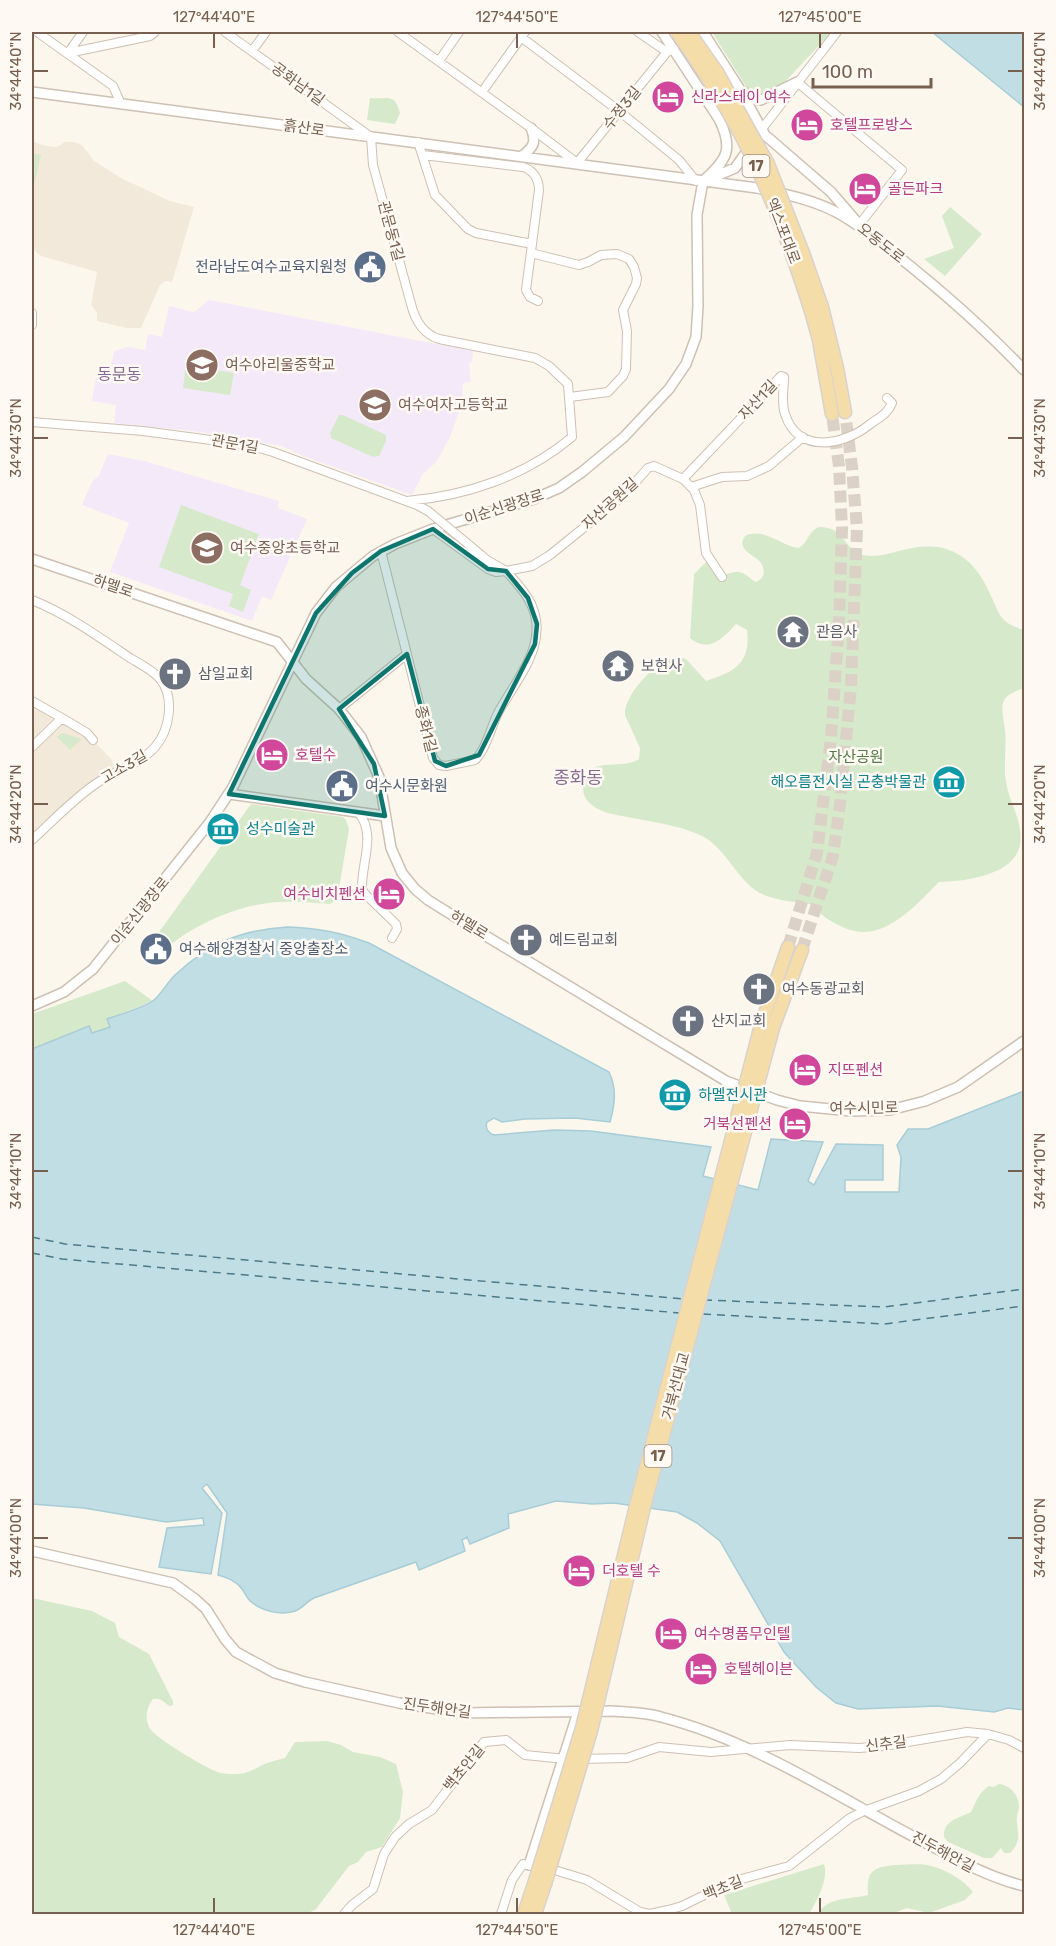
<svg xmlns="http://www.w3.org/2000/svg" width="1056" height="1946" viewBox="0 0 1056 1946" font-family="Rubik,'Noto Sans KR',sans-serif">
<rect width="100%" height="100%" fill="#fcf7ed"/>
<path fill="#f3e9db" d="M32,141L46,146L57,147L65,142H74L82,145L94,161L121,178L170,201L194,207L172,282L165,281L160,285L141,328H126L97,321V313L91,305L97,272L41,256L35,251L32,244Z
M32,701L93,740L112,760L114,767L81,790L32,834Z"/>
<path fill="#f4e9f9" d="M209,300L473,351L472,361L469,364L471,382L463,383L462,403L450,437L437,461L423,474L412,495L303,456L282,446L201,432L114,423L116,405L92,401L96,378L108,380L114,351L128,347L145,350L148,334L162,337L169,306L194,312Z
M108,454L144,461L279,501L278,508L307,519L271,600L262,596L252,621L110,572L129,523L82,505L92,482L99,475Z"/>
<path fill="#d6e9cb" d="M712,32H832L779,88L765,96H752Z
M370,98C386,100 395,92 400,113L395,124L367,120Z
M32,153L41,155L34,184H32Z
M950,207L982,234L945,276L924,259L954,248L942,216Z
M186,365L234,373L230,395L183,388Z
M339,415H343L386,435V441L379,456L373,457L331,438L330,433Z
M181,505L259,534L240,585L251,590L243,612L229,606L233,594L159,567Z
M819,527C846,527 842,549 863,555C875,558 887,554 899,551C914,547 934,544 949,550C971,558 982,576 991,596C995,604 998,614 1004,620C1010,626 1018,627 1024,631V688C996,697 1002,706 1005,730C1007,747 1003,764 1006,781C1008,798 1018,813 1020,830C1028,874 969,881 939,882C916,905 884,943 847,929C840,926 832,922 826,918C820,914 815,906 809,904C805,902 799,902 795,902C779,900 761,897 749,885C733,870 722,846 702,836C679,825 652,822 627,817C618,815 608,814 600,810C590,805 582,798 583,786C585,754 622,771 639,759L640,748L625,715C623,694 664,650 686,659L706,681C735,672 751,663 747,630L736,624C723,638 709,654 690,638L694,574L707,561L719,577C738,570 740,569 755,582C764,580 766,571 761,563C756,556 746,554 743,546C741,541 743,541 745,536C764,527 780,545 798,548C808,544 808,531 819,527Z
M62,733L82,739L70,750L57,737Z
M251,804L343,817L346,820L349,829L337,900L330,904C314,903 296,901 279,902C241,904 199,922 169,946L157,935Z
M125,981L153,1001L107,1019L110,1027L92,1033L88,1026L32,1049V1014Z
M32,1598L92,1611L115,1623L119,1637L149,1654L173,1701V1705L169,1706C163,1701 161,1698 153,1699C146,1708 144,1720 151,1730C158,1739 205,1768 218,1772C223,1774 231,1774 236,1774C249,1774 255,1768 267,1763C272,1761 279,1760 285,1758L295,1742L327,1741L341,1745L353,1752L380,1757L396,1764L403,1792L400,1818L382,1847L366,1852L358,1862L349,1866L316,1909L307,1914H32Z
M999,1784C1010,1785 1019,1795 1019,1807C1018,1812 1016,1817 1017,1822C1018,1835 1021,1842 1010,1853H1004L1001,1848L992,1858H984L948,1842L944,1837C943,1820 958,1819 971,1812C977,1801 978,1793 989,1786L994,1787Z
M824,1864C829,1879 817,1901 809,1914H732L724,1895Z
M896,1865C907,1865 921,1863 931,1866C945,1869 964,1880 973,1892L965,1900L929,1913L907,1908L891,1914H818C828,1896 849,1900 868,1895C866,1871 873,1867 896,1865Z"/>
<path fill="#c1dee5" stroke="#a8cdd6" stroke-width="1.5" d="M932,32H1024V107Z
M287,927C318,928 339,932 369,943L609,1072C617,1089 615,1104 610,1122L575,1118L525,1119L502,1122L494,1118L487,1122C485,1128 488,1133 494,1135L554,1130L591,1131L711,1147L703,1176L758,1190L771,1139L823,1142L808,1181L814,1185L836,1144L883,1145V1180H845V1192H899L901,1157L897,1145L908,1129H928L1024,1091V1710L1008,1708L994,1712L937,1706L858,1709L836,1703L816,1687L784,1652L720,1541L697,1523L677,1512L614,1503L593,1504L556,1501L508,1514L509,1528L470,1544L467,1537L462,1540L465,1551L419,1570L416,1562L314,1598C307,1601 302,1609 295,1611C280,1616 262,1611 250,1601C247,1598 245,1593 242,1589C236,1581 228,1578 218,1575L227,1513L207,1484L202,1488L222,1513L211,1574L159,1567L167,1528L204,1525L203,1518L166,1522L84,1508L32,1504V1049L89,1026L92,1033L110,1027L107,1019C118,1015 146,1007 154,1000C162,993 167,983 175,975C209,943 241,930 287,927Z"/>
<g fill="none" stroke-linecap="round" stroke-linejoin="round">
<path stroke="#4b7a88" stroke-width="1.5" stroke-dasharray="8 6" stroke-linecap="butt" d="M32,1237L65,1244L684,1299
M32,1253L62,1259L680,1313
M704,1300L884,1307L1024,1289
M703,1314L884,1324L1024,1306"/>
<path stroke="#dbd1c6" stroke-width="12" stroke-dasharray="12 6" stroke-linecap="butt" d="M788,947L817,853L831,738L839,623L842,528L839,466L832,414
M802,950L833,856L840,804L851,686L857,529L852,467L845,412"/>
<g stroke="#cec0b2" stroke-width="10">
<path id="minor" d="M37,32L113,86L121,104
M225,32L371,137L373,165L411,304C415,320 423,334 439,339L535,358L549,366L568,384L572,437C526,476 466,496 407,501
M398,32L531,128L577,163L667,52L674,49
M638,32L667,52
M521,37L619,111L679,160L696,181
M252,51L266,32
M68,53L150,36L155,32
M68,53L83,32
M439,61L459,32
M797,82L902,170L859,225
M482,92L525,32
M761,130L837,32
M418,142L435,195L468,229L476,233L532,244
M423,155L523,167C533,170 539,179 539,190L526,290L530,297L538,301
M531,253L579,265L588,262L601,255L617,254L629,259L634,267L637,278L636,284L623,310L627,331L626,369L623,376L608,392L570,397
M32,313V325
M32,422L143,431L249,445L273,452L417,505L428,511
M683,479L781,376L784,377C784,389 781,403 785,414C798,455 844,445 869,425C878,418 887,415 892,403L887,398
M691,487L722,477L747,476L769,466L803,437
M468,544L487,560L506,571L532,566L550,555L613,504L631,487L648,468L654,466L683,479L694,490L700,505L706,553L722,577
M381,551L433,758L439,765L446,766L475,760C487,748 491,726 499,711C518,677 552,641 529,600C523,589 514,580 506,571L496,572L488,569L433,529
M32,600C67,614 99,637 130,658C140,664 153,670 160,679C175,697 170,730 155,747C140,764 116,770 97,783C73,799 53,821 32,840
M32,701L62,718L32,747
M339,709L407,654
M62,718L87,733L93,740
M358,812C377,834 361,863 362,889L365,894L396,924L397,929L392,938
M578,1759L627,1758L659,1747L711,1752L790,1745L859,1748L884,1746L967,1732L988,1734L1009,1740L1024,1748
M548,1868L587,1880L640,1912L650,1914L668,1910L682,1906L731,1882L789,1866L850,1818L864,1811L919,1791L941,1779L960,1763L988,1734
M344,1914L352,1905L373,1889L384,1854L395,1837L409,1824L432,1810L484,1742L506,1740L525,1755L566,1759
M501,1914L512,1880L523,1864L533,1866"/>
</g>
<g stroke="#cec0b2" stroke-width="12">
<path id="tertiary" d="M662,32L719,119C734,149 727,160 703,181
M703,32L739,88L765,135L831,192L856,221
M32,92L757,188C784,194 811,199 836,212C859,224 878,241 899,257C943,292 985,329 1024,370
M744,92L753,99L761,100L797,82
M522,156C533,148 537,142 531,128
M709,179L735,168L750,147
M32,559L277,642L306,679L339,709L361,737L379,777L391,848L402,873L415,889L428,900L476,930L726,1081L777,1100L800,1106L851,1111L890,1110L925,1101L958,1087L1024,1041
M229,794L385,816
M32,1006L64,992L93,969L210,822L233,787L316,613L336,587L373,556L395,544L433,529L534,499L559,488L582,472L624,437L669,389L686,364L696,337L698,306L697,215L703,181
M32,1551L173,1583L195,1599L206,1609L225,1639L236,1652L275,1673L305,1682L399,1703L462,1713L611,1711C628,1712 645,1712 661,1717C754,1741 836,1796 920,1840C954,1858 987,1877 1024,1886
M529,1865L578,1712"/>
</g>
<g stroke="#d9d2ce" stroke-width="15">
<path id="primary" d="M822,307L837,368L845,412
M811,311L819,340L832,414
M761,1025L788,947
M773,1028L802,950
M524,1914L535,1881
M535,1914L545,1884"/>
</g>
<use href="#minor" stroke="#fff" stroke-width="8"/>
<use href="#tertiary" stroke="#fff" stroke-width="9"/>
<use href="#primary" stroke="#f5ddaa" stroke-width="12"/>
<g stroke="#cec0b2" stroke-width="10" stroke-linecap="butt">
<path id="minor-bridge" d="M428,511L468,544"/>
</g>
<g stroke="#d9d2ce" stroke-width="15" stroke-linecap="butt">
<path id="primary-bridge" d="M677,32C707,75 736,121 758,170C779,216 796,264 811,311
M689,32L717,72L768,164L803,253L822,307
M535,1881L582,1728L637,1502L761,1025
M545,1884L591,1731L645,1503L773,1028"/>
</g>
<use href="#minor-bridge" stroke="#fff" stroke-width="8"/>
<use href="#primary-bridge" stroke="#f5ddaa" stroke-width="12"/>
</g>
<path fill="#0f766e" fill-opacity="0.2" stroke="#0f766e" stroke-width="4.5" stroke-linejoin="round" d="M433,529L488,569L506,571L528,598L537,624L535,644L479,755L446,766L435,761L407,654L339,709L374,764L385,816L229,794L316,613L352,573L381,551Z"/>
<path fill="none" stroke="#776050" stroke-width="2" d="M214,33V48M517,33V48M820,33V48M33,71H48M1008,71H1023M33,438H48M1008,438H1023M33,804H48M1008,804H1023M33,1171H48M1008,1171H1023M33,1538H48M1008,1538H1023M214,1898V1913M517,1898V1913M820,1898V1913"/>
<defs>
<g id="hotel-disc" transform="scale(1.725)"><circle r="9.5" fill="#d1479c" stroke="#fefaf3"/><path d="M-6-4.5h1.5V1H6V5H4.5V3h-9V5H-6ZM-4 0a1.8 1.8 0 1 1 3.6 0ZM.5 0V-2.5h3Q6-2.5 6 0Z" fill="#fff"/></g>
<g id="civic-disc" transform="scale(1.725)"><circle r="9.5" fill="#5c6f8a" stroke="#fefaf3"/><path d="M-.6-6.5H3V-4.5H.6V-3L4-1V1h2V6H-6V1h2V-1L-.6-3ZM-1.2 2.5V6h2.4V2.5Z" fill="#fff"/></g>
<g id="school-disc" transform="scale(1.725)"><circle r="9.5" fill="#8d6e63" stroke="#fefaf3"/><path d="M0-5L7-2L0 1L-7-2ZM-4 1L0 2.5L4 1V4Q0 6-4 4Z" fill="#fff"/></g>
<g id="temple-disc" transform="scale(1.725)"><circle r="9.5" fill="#6b7280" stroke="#fefaf3"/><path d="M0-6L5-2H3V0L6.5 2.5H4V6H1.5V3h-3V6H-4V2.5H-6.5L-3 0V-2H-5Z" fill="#fff"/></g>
<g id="church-disc" transform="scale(1.725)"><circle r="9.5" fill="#6b7280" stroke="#fefaf3"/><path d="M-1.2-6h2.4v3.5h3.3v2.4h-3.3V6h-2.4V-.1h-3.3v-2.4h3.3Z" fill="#fff"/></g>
<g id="museum-disc" transform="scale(1.725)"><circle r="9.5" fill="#0f9aa8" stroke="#fefaf3"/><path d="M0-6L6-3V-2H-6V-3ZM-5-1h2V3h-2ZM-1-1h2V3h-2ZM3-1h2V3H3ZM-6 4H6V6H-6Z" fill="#fff"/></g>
</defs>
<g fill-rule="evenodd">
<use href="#hotel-disc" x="668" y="97"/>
<use href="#hotel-disc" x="807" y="125"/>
<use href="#hotel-disc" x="865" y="189"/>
<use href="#civic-disc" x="370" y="267"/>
<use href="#school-disc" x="202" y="365"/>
<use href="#school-disc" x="375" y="405"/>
<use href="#school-disc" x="207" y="548"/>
<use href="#temple-disc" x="793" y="632"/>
<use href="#temple-disc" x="618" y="666"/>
<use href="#church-disc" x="175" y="674"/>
<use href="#hotel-disc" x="272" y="755"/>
<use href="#museum-disc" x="949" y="782"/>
<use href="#civic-disc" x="342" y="786"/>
<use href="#museum-disc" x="223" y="829"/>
<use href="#hotel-disc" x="389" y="894"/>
<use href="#church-disc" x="526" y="940"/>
<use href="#civic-disc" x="156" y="949"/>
<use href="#church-disc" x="759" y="989"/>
<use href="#church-disc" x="688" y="1021"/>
<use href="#hotel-disc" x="805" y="1070"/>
<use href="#museum-disc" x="675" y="1095"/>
<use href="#hotel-disc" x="795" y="1124"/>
<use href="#hotel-disc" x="579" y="1571"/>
<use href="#hotel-disc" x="671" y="1634"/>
<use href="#hotel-disc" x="701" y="1669"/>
</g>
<g text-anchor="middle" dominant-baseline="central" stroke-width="5" stroke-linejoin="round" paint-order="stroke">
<g fill="#fefaf3" stroke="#a08e81" stroke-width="1.5">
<rect x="742.5" y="155" width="27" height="22" rx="4.5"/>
<rect x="644.5" y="1445" width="27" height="22" rx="4.5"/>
</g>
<g font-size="14" font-weight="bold" fill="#776050">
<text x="756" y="166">17</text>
<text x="658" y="1456">17</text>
</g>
<g font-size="15" fill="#776050" stroke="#fefaf3">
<text transform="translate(298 84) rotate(36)">공화남1길</text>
<text transform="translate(622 108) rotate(-51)">수정3길</text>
<text transform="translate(304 128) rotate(8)">흙산로</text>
<text transform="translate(391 231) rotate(75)">관문동1길</text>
<text transform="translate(783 231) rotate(69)">엑스포대로</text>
<text transform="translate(881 243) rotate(38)">오동도로</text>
<text transform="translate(758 400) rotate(-47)">자산1길</text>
<text transform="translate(235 444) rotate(10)">관문1길</text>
<text transform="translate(610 504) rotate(-42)">자산공원길</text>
<text transform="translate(504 507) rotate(-18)">이순신광장로</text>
<text transform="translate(113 586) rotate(19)">하멜로</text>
<text transform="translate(426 729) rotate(76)">종화1길</text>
<text transform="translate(124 767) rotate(-30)">고소3길</text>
<text transform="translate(140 911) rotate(-51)">이순신광장로</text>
<text transform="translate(469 925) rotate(31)">하멜로</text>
<text transform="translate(864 1108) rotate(-1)">여수시민로</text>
<text transform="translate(676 1386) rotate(-75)">거북선대교</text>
<text transform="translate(437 1708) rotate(8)">진두해안길</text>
<text transform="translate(886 1744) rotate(-7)">신추길</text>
<text transform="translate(464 1768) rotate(-51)">백초안길</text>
<text transform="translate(943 1852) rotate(28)">진두해안길</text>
<text transform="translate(723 1888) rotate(-22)">백초길</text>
</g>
<g font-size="15" fill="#b23c85" stroke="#fefaf3" text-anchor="start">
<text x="691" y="97">신라스테이 여수</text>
<text x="830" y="125">호텔프로방스</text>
<text x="888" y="189">골든파크</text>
<text x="295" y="755">호텔수</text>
<text x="366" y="894" text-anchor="end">여수비치펜션</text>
<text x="828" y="1070">지뜨펜션</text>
<text x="772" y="1124" text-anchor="end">거북선펜션</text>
<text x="602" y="1571">더호텔 수</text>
<text x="694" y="1634">여수명품무인텔</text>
<text x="724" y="1669">호텔헤이븐</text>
</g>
<g font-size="15" fill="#4e5e75" stroke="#fefaf3" text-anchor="start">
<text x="347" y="267" text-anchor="end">전라남도여수교육지원청</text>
<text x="365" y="786">여수시문화원</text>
<text x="179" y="949">여수해양경찰서 중앙출장소</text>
</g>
<g font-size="15" fill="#785e54" stroke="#fefaf3" text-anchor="start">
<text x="225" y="365">여수아리울중학교</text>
<text x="398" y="405">여수여자고등학교</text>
<text x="230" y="548">여수중앙초등학교</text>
</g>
<g font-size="15" fill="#5b616d" stroke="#fefaf3" text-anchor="start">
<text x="816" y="632">관음사</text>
<text x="641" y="666">보현사</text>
<text x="198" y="674">삼일교회</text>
<text x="549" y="940">예드림교회</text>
<text x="782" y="989">여수동광교회</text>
<text x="711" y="1021">산지교회</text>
</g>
<g font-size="15" fill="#547b48" stroke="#fefaf3">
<text x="856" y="757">자산공원</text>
</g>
<g font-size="15" fill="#0d838f" stroke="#fefaf3" text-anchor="start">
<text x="926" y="782" text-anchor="end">해오름전시실 곤충박물관</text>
<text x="246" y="829">성수미술관</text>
<text x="698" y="1095">하멜전시관</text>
</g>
<g font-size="16" fill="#866891" stroke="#fefaf3">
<text x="119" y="374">동문동</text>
</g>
<g font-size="18" fill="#866891" stroke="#fefaf3">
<text x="578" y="778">종화동</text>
</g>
</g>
<rect width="1056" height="1946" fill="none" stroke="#fefaf3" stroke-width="66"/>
<path d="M813 78v9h118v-9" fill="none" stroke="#776050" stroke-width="3"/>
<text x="822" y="78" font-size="18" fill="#776050" stroke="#fefaf3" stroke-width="4.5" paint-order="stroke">100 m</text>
<rect x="33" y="33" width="990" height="1880" fill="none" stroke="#776050" stroke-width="2"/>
<g font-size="15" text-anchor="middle" fill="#776050">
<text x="214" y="22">127°44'40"E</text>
<text x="517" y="22">127°44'50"E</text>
<text x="820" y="22">127°45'00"E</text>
<text transform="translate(16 71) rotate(-90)" y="5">34°44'40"N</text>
<text transform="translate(1040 71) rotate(-90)" y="5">34°44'40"N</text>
<text transform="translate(16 438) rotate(-90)" y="5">34°44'30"N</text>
<text transform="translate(1040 438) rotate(-90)" y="5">34°44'30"N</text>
<text transform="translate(16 804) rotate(-90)" y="5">34°44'20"N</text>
<text transform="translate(1040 804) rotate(-90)" y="5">34°44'20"N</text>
<text transform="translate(16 1171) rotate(-90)" y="5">34°44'10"N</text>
<text transform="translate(1040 1171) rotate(-90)" y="5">34°44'10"N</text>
<text transform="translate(16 1538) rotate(-90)" y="5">34°44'00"N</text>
<text transform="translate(1040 1538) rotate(-90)" y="5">34°44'00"N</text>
<text x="214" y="1935">127°44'40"E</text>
<text x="517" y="1935">127°44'50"E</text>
<text x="820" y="1935">127°45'00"E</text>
</g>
</svg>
